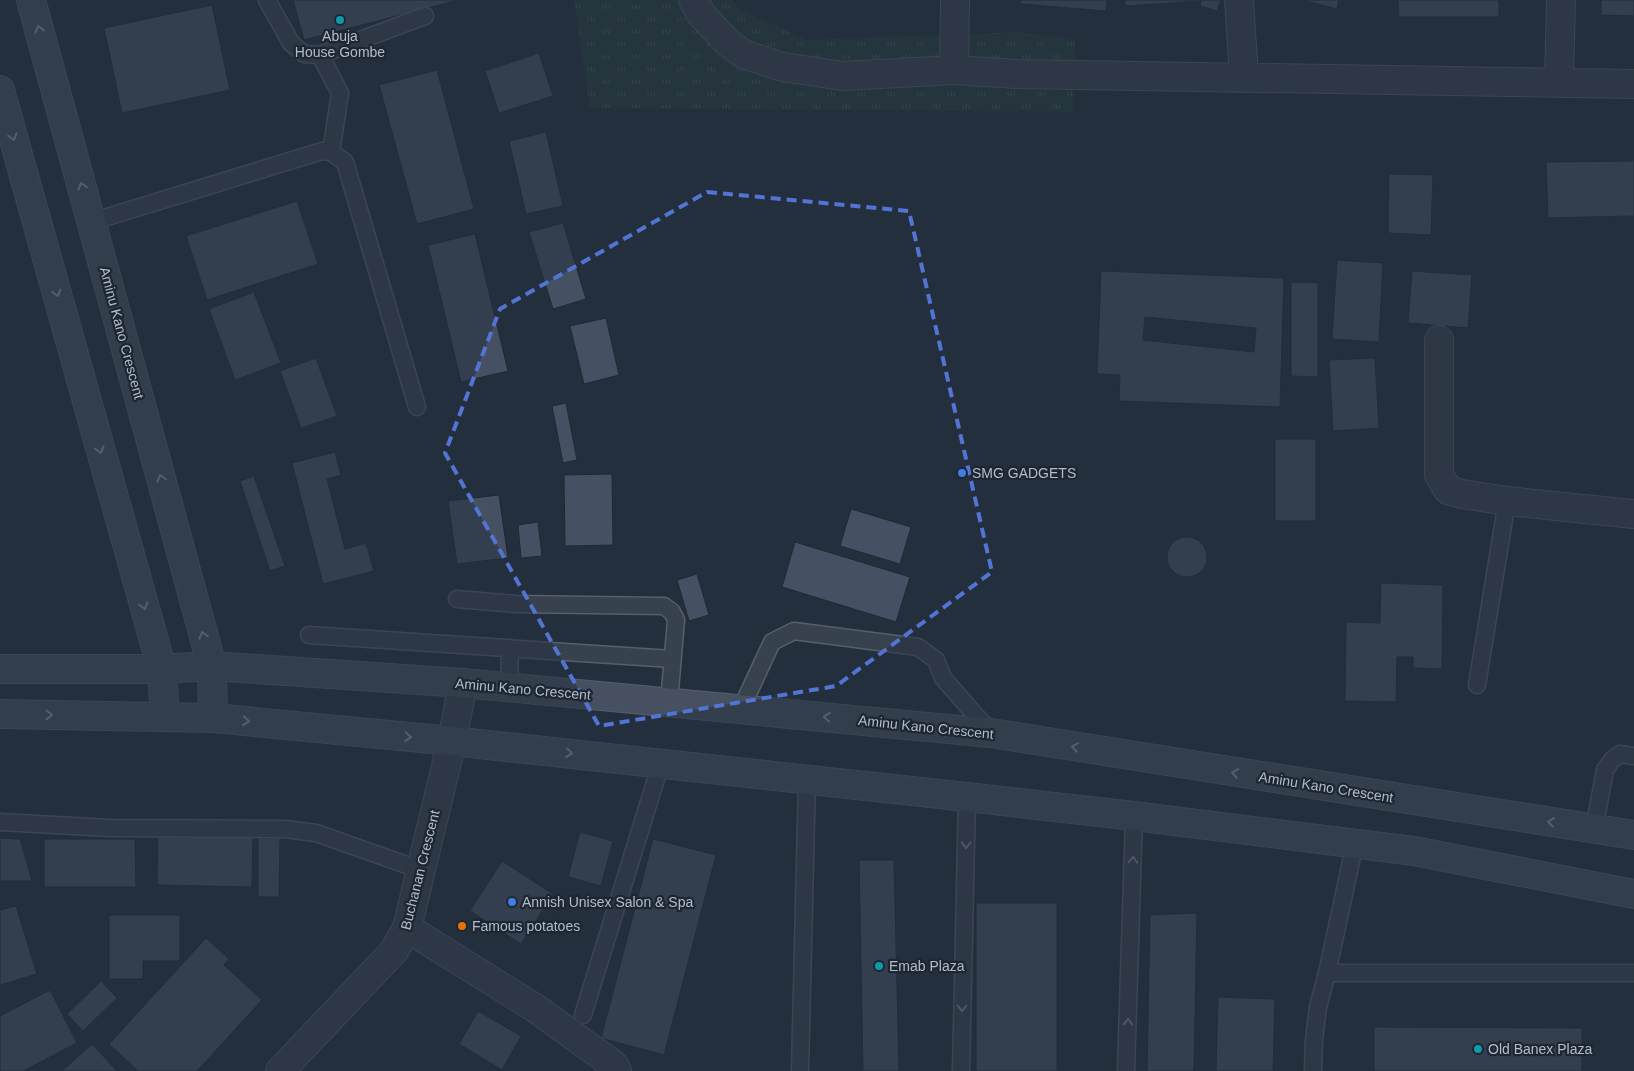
<svg xmlns="http://www.w3.org/2000/svg" width="1634" height="1071" viewBox="0 0 1634 1071" font-family="Arial,sans-serif">
<defs>
<pattern id="grass-tufts" width="24" height="20" patternUnits="userSpaceOnUse" patternTransform="scale(1.25)"><rect width="24" height="20" fill="#263c3f"/><path d="M3 7l-1-3M5 7V3M7 7l1-3M15 17l-1-3M17 17v-4M19 17l1-3" fill="none" stroke="#435659"/></pattern>
</defs>
<rect width="100%" height="100%" fill="#242f3e"/>
<path fill="url(#grass-tufts)" d="M574,0H732L739,9L806,40L1017,32L1075,39L1073,112L590,108Z"/>
<path fill="#455162" stroke="#1f2835" fill-rule="evenodd" d="M293,0H459L304,40Z
M1020,0H1107L1106,11L1020,4Z
M1125,0H1201V1L1125,6Z
M1201,0H1221L1217,11L1200,6Z
M1303,0H1339L1337,9Z
M1398,0H1499V17H1399Z
M1601,0H1634V16L1601,15Z
M212,5L230,90L122,113L104,28Z
M539,53L553,96L499,113L485,71Z
M437,70L474,209L417,224L379,85Z
M546,132L563,206L526,214L509,141Z
M1634,161V216L1548,218L1546,162Z
M1389,174L1433,175L1431,235L1388,233Z
M297,201L318,264L207,300L186,236Z
M563,223L586,299L553,309L529,232Z
M475,234L508,371L461,382L428,245Z
M1337,260L1383,263L1379,342L1332,339Z
M1101,271L1284,278L1280,407L1119,401L1120,375L1097,374ZM1145,317L1256,328L1254,352L1143,340Z
M1412,271L1472,275L1468,328L1408,323Z
M1291,282L1318,283V377L1291,376Z
M254,292L281,363L235,380L209,309Z
M606,318L619,375L584,384L570,326Z
M316,358L337,416L301,428L280,371Z
M1375,358L1379,428L1333,431L1329,360Z
M566,403L577,460L563,463L552,406Z
M1275,439H1316V521H1275Z
M335,452L341,475L327,479L345,549L366,543L374,571L323,584L292,463Z
M612,474L613,545L565,546L564,475Z
M254,476L285,566L270,571L240,481Z
M499,495L508,558L457,564L448,501Z
M851,509L911,527L900,564L840,546Z
M538,522L542,556L521,558L518,525Z
M1167 557a20 20 0 1 1 40 0a20 20 0 1 1-40 0Z
M795,542L910,577L896,622L782,587Z
M697,574L709,615L689,621L677,580Z
M1381,583L1443,585L1442,669L1413,668V657H1397L1396,702L1345,701L1346,622L1380,623Z
M158,831L253,833L252,887L157,885Z
M580,832L613,841L601,886L568,877Z
M0,838L20,839L32,881H0Z
M258,838H280L279,897H258Z
M44,839H135L136,887H44Z
M653,839L716,855L664,1055L601,1038Z
M859,860H894L899,1071H863Z
M502,861L553,894L521,944L470,911Z
M976,903H1057V1071H976Z
M16,906L37,974L0,985V910Z
M1197,913L1194,1071H1147L1150,915Z
M109,915H180V961H143V979H109Z
M206,938L229,959L224,965L262,1000L197,1071H138L109,1044Z
M101,981L117,998L83,1031L67,1014Z
M50,990L77,1043L23,1071H0V1016Z
M1218,997L1275,999L1273,1071H1216Z
M478,1011L521,1036L502,1070L459,1044Z
M1374,1027L1582,1028V1071H1374Z
M92,1044L117,1071H62Z"/>
<g fill="none" stroke-linecap="round" stroke-linejoin="round">
<g stroke="#565f6c" stroke-width="19">
<path id="lane" d="M267,0L291,43L304,54L320,55L425,16
M320,55L340,93L331,152
M91,222L322,151L331,152L345,162L417,407
M457,599L515,604L664,606L672,612L676,620L669,702
M309,635L672,659
M1477,685L1507,501
M509,688L510,648
M741,709L772,642L794,631L918,647L936,660L943,678L991,733
M0,822L110,828L285,829L316,833L421,870
M1594,829L1605,770L1612,760L1620,754L1634,756
M1327,973L1355,843
M583,1015L661,763
M800,1071L807,779
M961,1071L967,797
M1126,1071L1134,816
M1313,1071L1314,1040L1318,1007L1327,973H1634"/>
</g>
<g stroke="#565f6c" stroke-width="30">
<path id="street" d="M693,0L701,14L727,42L743,54L783,67L843,76L954,70L1017,74L1634,84
M1239,0L1244,77
M954,70L955,0
M1559,82L1561,0
M1439,340V475L1448,490L1462,494L1507,501L1634,514
M407,928L535,1008L614,1065L617,1071
M280,1071L394,951L407,928L452,741L463,683"/>
</g>
<g stroke="#565f6c" stroke-width="30">
<path id="secondary" d="M31,0L212,666L213,718
M0,90L162,669L165,717
M0,669H162L212,666L463,683L991,733L1634,835
M0,714L213,718L452,741L967,797L1134,816L1414,851L1634,894"/>
</g>
<use href="#lane" stroke="#38414e" stroke-width="16"/>
<use href="#street" stroke="#38414e" stroke-width="28"/>
<use href="#secondary" stroke="#465061" stroke-width="28"/>
</g>
<defs><path id="oneway-chevron" d="M-2-3.5L2.5 0L-2 3.5" fill="none" stroke-width="1.6" stroke-linecap="round" stroke-linejoin="round" transform="scale(1.25)"/></defs>
<g stroke="#8e96a5">
<use href="#oneway-chevron" transform="translate(39 29) rotate(-105)"/>
<use href="#oneway-chevron" transform="translate(13 137) rotate(74)"/>
<use href="#oneway-chevron" transform="translate(82 186) rotate(-105)"/>
<use href="#oneway-chevron" transform="translate(57 293) rotate(74)"/>
<use href="#oneway-chevron" transform="translate(100 450) rotate(74)"/>
<use href="#oneway-chevron" transform="translate(161 478) rotate(-105)"/>
<use href="#oneway-chevron" transform="translate(144 606) rotate(74)"/>
<use href="#oneway-chevron" transform="translate(203 635) rotate(-105)"/>
<use href="#oneway-chevron" transform="translate(49 715) rotate(1)"/>
<use href="#oneway-chevron" transform="translate(827 717) rotate(-174)"/>
<use href="#oneway-chevron" transform="translate(246 721) rotate(6)"/>
<use href="#oneway-chevron" transform="translate(408 737) rotate(6)"/>
<use href="#oneway-chevron" transform="translate(1075 747) rotate(-171)"/>
<use href="#oneway-chevron" transform="translate(569 753) rotate(6)"/>
<use href="#oneway-chevron" transform="translate(1235 773) rotate(-171)"/>
<use href="#oneway-chevron" transform="translate(1551 822) rotate(-171)"/>
</g>
<g stroke="#7c8592">
<use href="#oneway-chevron" transform="translate(966 845) rotate(91)"/>
<use href="#oneway-chevron" transform="translate(1133 860) rotate(-88)"/>
<use href="#oneway-chevron" transform="translate(962 1008) rotate(91)"/>
<use href="#oneway-chevron" transform="translate(1128 1022) rotate(-88)"/>
</g>
<path d="M0 0H1634V1071H0ZM707,192L909,211L992,572L836,686L599,726L445,453L500,309Z" fill="#242f3e" fill-opacity=".55" fill-rule="evenodd"/>
<path fill="none" stroke="#5274d3" stroke-width="4" stroke-dasharray="10 6" stroke-linejoin="round" d="M707,192L909,211L992,572L836,686L599,726L445,453L500,309Z"/>
<g fill="#0f9aa8" stroke="#1d2633" stroke-width="2">
<circle cx="340" cy="20" r="5"/>
<circle cx="879" cy="966" r="5"/>
<circle cx="1478" cy="1049" r="5"/>
</g>
<g fill="#3f7fe0" stroke="#1d2633" stroke-width="2">
<circle cx="962" cy="473" r="5"/>
<circle cx="512" cy="902" r="5"/>
</g>
<circle fill="#e8710a" stroke="#1d2633" stroke-width="2" cx="462" cy="926" r="5"/>
<g text-anchor="middle" dominant-baseline="central" stroke-width="4.5" stroke-linejoin="round" paint-order="stroke">
<g font-size="14" fill="#b4bcc9" stroke="#1d2633" text-anchor="start">
<text x="340" y="36" text-anchor="middle">Abuja<tspan x="340" dy="16">House Gombe</tspan></text>
<text x="972" y="473">SMG GADGETS</text>
<text x="522" y="902">Annish Unisex Salon &amp; Spa</text>
<text x="472" y="926">Famous potatoes</text>
<text x="889" y="966">Emab Plaza</text>
<text x="1488" y="1049">Old Banex Plaza</text>
</g>
<g font-size="14" fill="#b4bcc9" stroke="#1d2633">
<text transform="translate(122 333) rotate(75)">Aminu Kano Crescent</text>
<text transform="translate(523 689) rotate(5)">Aminu Kano Crescent</text>
<text transform="translate(926 727) rotate(6)">Aminu Kano Crescent</text>
<text transform="translate(1326 787) rotate(9)">Aminu Kano Crescent</text>
<text transform="translate(420 870) rotate(-76)">Buchanan Crescent</text>
</g>
</g>
</svg>
